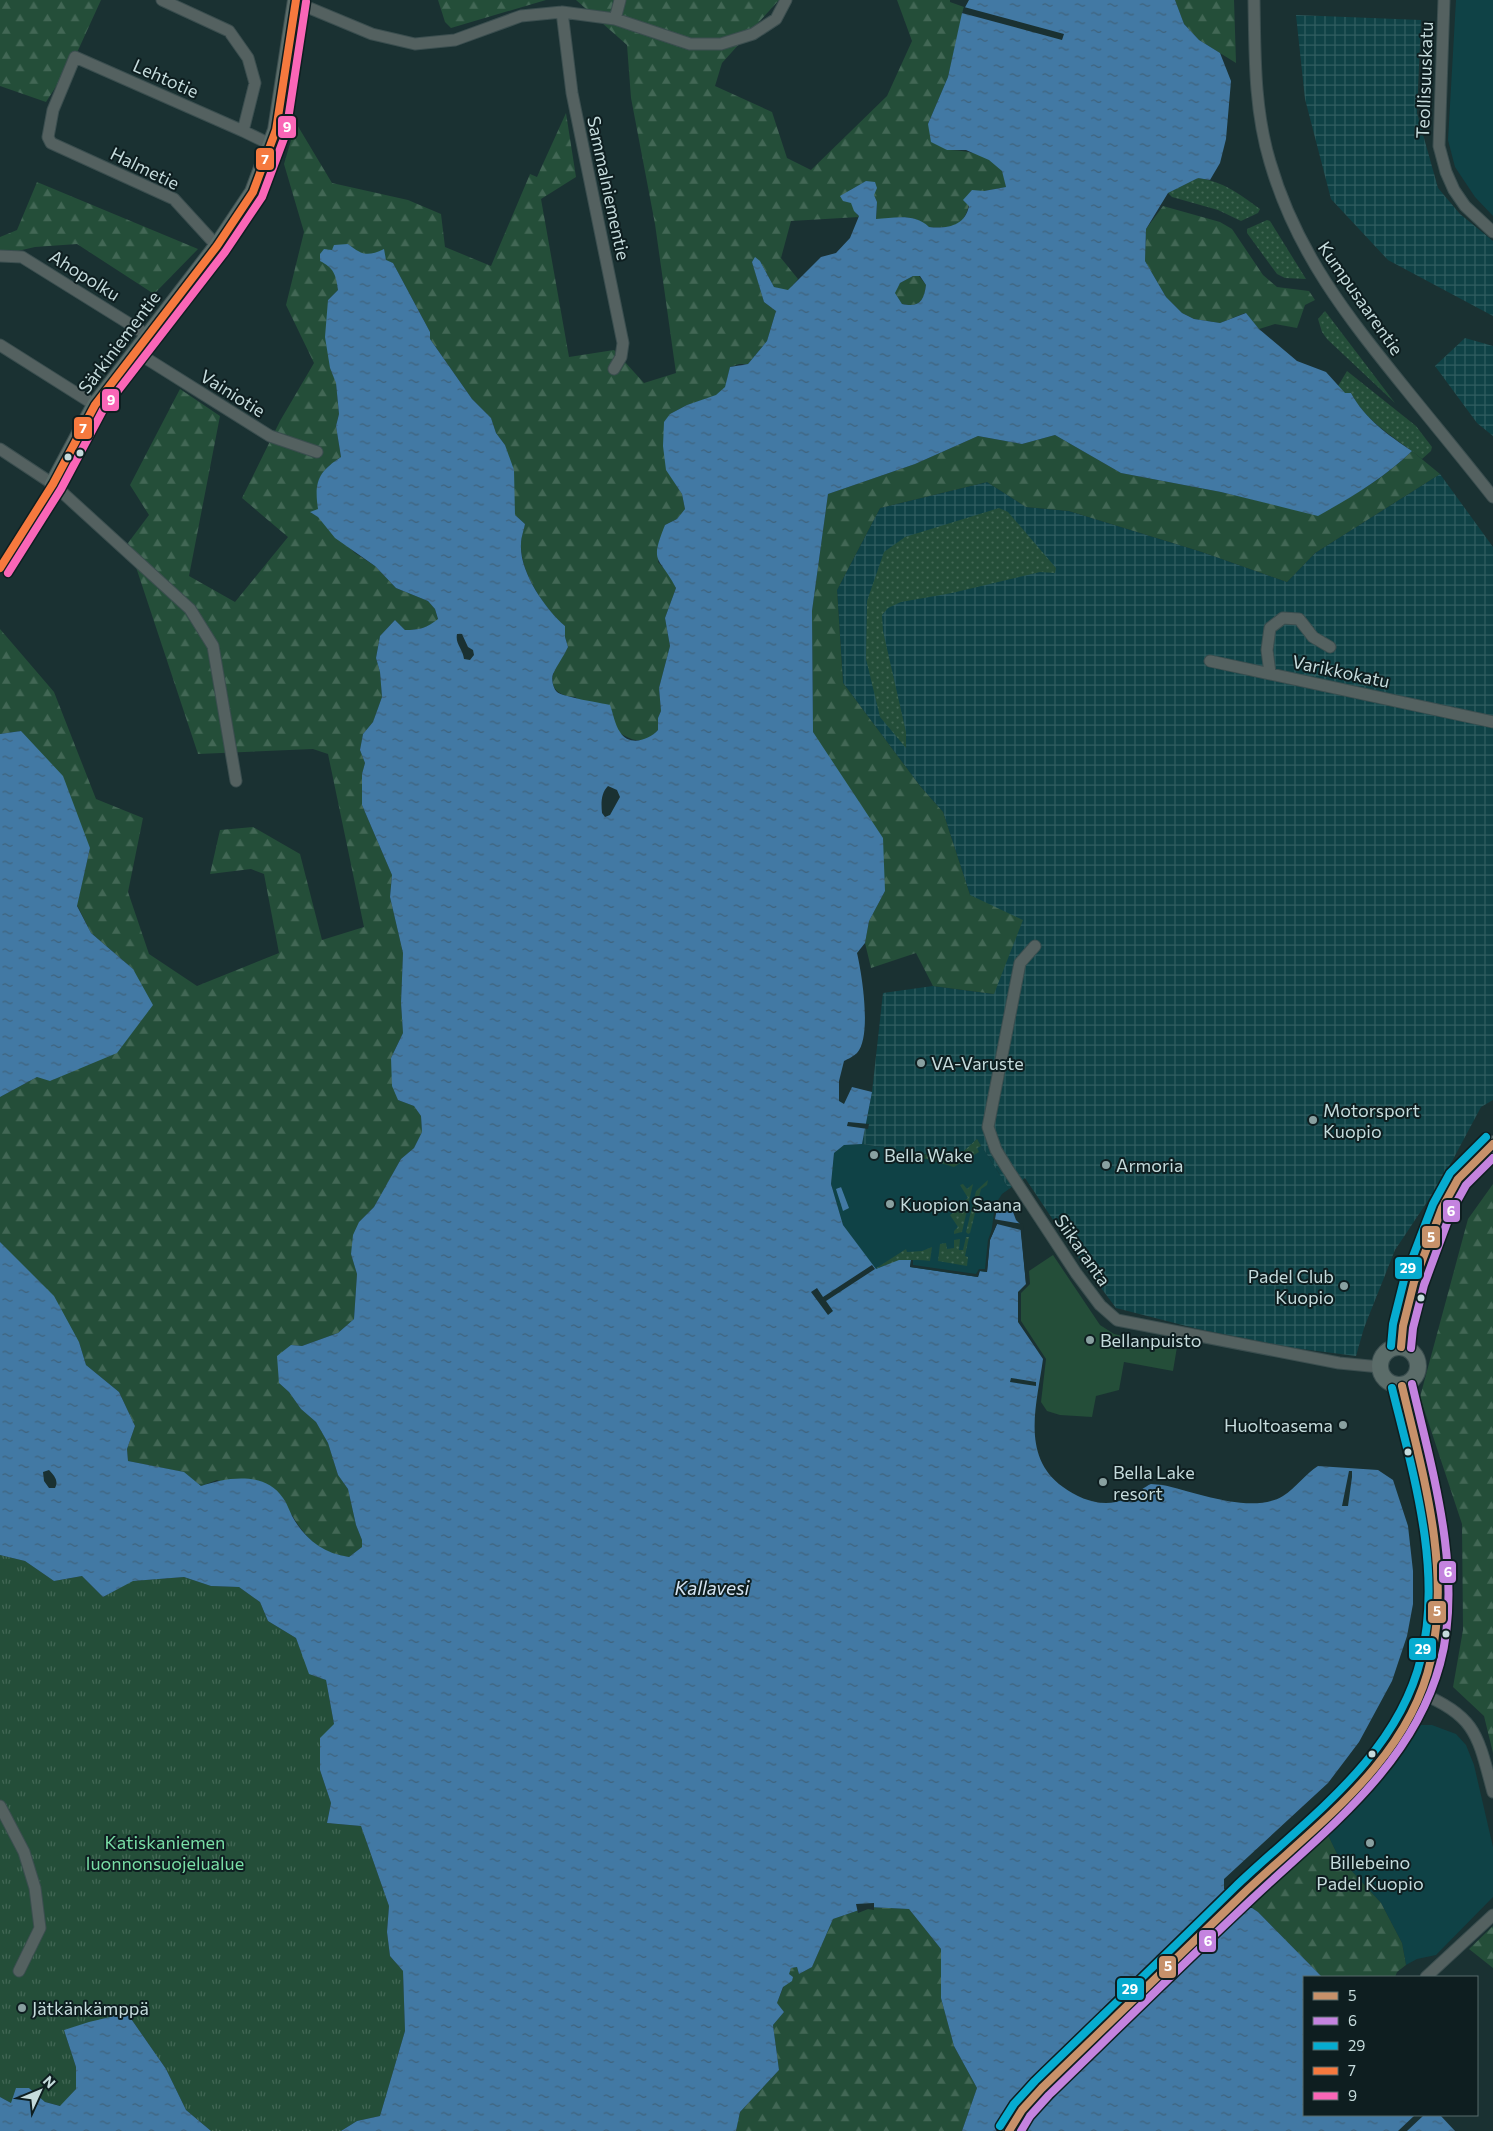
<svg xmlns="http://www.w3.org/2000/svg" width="1493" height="2131" viewBox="0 0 1493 2131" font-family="Commissioner,sans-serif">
<defs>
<pattern id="industrial-grid" width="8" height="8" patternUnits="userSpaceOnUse" patternTransform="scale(1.25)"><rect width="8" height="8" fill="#0f4246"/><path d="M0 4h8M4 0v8" fill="none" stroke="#305d60"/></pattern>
<pattern id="grass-dots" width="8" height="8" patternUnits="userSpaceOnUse" patternTransform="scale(1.25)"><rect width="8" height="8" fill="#244e39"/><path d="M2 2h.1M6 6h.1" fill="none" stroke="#426755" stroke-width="1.8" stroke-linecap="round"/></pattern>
<pattern id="forest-firs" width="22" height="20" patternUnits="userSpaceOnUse" patternTransform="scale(1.25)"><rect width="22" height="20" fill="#244e39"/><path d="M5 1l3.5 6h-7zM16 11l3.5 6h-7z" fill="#426755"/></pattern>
<pattern id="park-tufts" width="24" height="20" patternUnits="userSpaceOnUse" patternTransform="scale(1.25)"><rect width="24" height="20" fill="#244e39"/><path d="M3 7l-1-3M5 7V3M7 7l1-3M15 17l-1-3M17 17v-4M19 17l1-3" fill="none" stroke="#426755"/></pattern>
<pattern id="water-ripples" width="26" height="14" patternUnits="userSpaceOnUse" patternTransform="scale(1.25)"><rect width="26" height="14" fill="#4279a4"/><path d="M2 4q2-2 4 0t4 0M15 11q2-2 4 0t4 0" fill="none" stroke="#3f637d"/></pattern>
</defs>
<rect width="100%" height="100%" fill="#1a3132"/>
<path fill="#0f4246" d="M1456,0H1493V216L1475,197L1455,167L1448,140Z
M977,1139L1009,1189L1002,1194L995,1205L986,1272L978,1277L875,1269L843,1225L831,1184L834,1153L844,1145L862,1144L955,1159Z
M1420,1725H1432L1456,1734L1466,1745L1474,1765L1493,1847V1897L1436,1955L1417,1959L1406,1965L1402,1943L1381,1903L1338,1856L1325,1829L1392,1768Z"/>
<path fill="url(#industrial-grid)" d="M1296,15L1421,20L1417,113L1438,188L1460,214L1493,241V316L1388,260L1331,199L1305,99Z
M1465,338L1493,346V436L1477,423L1435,366Z
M1440,474L1493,547V1100L1481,1107L1443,1178L1395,1250L1364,1328L1356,1356L1294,1348L1198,1329L1116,1308L1078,1257L1025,1178L1009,1189L977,1139L956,1159L862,1144L872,1092L883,993L933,986L994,994L970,895L943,812L920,786L843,683L837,590L880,508L987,482L1026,507L1069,511L1202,552L1287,582L1315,553Z"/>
<path fill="url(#grass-dots)" d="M1198,178C1224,182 1238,193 1260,209L1258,213L1241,221L1218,210L1172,197L1168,193Z
M1267,220L1270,221L1306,279L1285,278L1277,274L1247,233V229Z
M1325,311L1395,403L1327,339L1322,332L1318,319Z
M1347,371L1416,426L1432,447L1431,451L1422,459C1397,438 1367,424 1351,393L1345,394L1338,386Z
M999,508L1008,512L1056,568L1055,573L1040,572L952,593L901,602L888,608L882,615L883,631L906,732V748L880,717L866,659L867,601L884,552L905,537Z
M977,1139L981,1146L977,1148L979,1152L954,1167L927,1159H914L909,1152L955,1159Z
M988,1180L987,1185L981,1189L970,1233L968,1234L966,1232L976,1191Z
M963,1184L967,1189L973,1184L962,1232L954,1234V1231L958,1227L950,1215L964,1206L963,1202L968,1198L960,1185Z
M966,1237H969L965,1256L968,1257L967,1266L938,1261L940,1244L946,1243L947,1249L954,1248V1240L960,1239L959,1250H963Z
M932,1247L930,1261C910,1258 895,1262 875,1269L906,1249L907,1252L922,1251Z"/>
<path fill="url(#forest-firs)" d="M0,0H101L75,57L46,102L0,86Z
M438,0H546L451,28L445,22Z
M576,0H779L722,63L715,86L772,112L787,158L811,170L887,96L912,41L897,0H950V2L964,7L948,77L928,124L947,150C965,150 991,154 1002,171C1004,175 1005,182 1006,187L984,191H972C966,221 963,230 928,227C915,213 894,218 876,220L877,202L867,181L850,190C851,201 852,208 859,217L791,221L781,258L798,279L788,291L774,287L760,261H752L764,302L776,311L767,341L748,364H739L730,367L725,388L716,396L687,405L670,414L666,469L682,494L685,509L677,519L665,525L658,562L668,573L676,588L665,618L670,646L659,688L661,711L658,718V730C646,743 635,743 620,733L575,697C563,697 549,690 553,675C555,667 564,655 568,647L565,637V626C545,609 520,572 521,544C521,537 524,530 525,524L515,515L505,445L496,433L491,418L472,399L430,339V332L393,263L358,252L348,244L329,265L336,275L338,290L328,300L330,368L336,382L339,414L336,426L341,457C318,472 314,483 319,509L311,513L318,516L355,553L375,566L396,588L428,601L435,609L438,620C427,628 419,630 405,630L395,620L380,636L376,658L380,672L382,697L373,722L363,734L360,750L365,763L362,774V805L392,875L390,897L403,953L401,1003L403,1033L391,1058L398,1100L414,1106L421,1116L422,1132L414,1148L401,1159L374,1207L359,1222L351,1254L357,1274L354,1319L338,1333L302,1346L291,1345L279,1383L289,1392L301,1409L316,1422L328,1443L338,1475L348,1489L356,1525L362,1540V1547L349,1557C320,1553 307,1540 292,1515L217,1480L201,1486L183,1472L128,1461L127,1449L135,1426L119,1392L86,1365L79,1342L0,1242V1097L37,1077L133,969L91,933L77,905L90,848L21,731L0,734V629L54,692L96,799L143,818L128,892L149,954L197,986L279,953L264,874L251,869L210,874L220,830L253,827L300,854L322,940L364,927L328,754L313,749L198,754L128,543L149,515L130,485L180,389L220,416L189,576L235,602L288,537L242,498L280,421L314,363L286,305L304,232L284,164L296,123L332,183L408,200L441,214L445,247L491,266L530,174L537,177L566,113L576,177L541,199L569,357L614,350L644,383L676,373L655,224L631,98L627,45Z
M1175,0H1234L1236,63L1199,40L1184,24Z
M37,182L198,249L154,294L77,244L35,247L0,255V237L17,230Z
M1163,206L1220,222L1232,229L1263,275L1277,287L1309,291L1315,300L1305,305L1297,328L1275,324L1259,329L1245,313L1220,323L1194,319L1182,313L1166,297L1145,261L1146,229Z
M913,276H919L926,285C924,301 919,308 902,304L894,292L900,283Z
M1055,435L1121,473L1221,492L1318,515C1353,496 1383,479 1412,451L1440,474L1315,553L1287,582L1202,552L1069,511L1026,507L987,482L880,508L837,590L843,683L920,786L943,812L970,895L1023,920L994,994L933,986L916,953L871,968L865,943L869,921L885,891L813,732L812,611L828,494L915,464L978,436L1022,444Z
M1493,1184V1753L1484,1716L1453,1687L1463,1630L1462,1524L1420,1397L1468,1219Z
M1325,1829L1338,1856L1381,1903L1402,1943L1406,1965L1397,1972L1395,1977H1322L1258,1912L1252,1908L1253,1899Z
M868,1907L909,1909L941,1949V1998L954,2046L977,2088L962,2131H736L740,2112L779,2070L773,2025L784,2012L777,2003L791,1968L797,1967L799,1974L812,1967L833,1919Z
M1493,1926V1968L1469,1949Z"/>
<path fill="url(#park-tufts)" d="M0,1555L25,1561L54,1581L82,1576L103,1597L132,1581L184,1577L211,1586L239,1587L260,1602L268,1621L296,1638L310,1674L326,1680L334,1724L320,1770L331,1803L327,1823L361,1826L389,1906L387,1932L390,1956L403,1971L405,2031L380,2116L357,2121L341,2131H211L186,2110L166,2069L127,2013L64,2030L76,2067V2089L61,2106L45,2102L29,2088L11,2103L0,2097Z"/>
<path fill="#244e39" d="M1053,1255L1100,1325L1114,1334L1177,1347L1173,1371L1124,1362L1119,1390L1096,1396L1092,1417L1060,1415L1047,1411L1041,1402L1046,1359L1021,1321V1293L1030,1284L1029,1271Z"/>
<path fill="url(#water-ripples)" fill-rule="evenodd" d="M969,0H1175L1184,24L1199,40L1220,53L1231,81L1226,139L1220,163L1210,180L1198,178L1168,193L1146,229L1145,261L1166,297L1182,313L1194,319L1220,323L1246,313L1259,329L1297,361L1326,372L1345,393H1351C1365,419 1388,435 1412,451C1383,479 1353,496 1318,516L1221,492L1121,473L1055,435L1022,444L978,436L915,464L828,494L812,611L813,732L883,838L885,891L869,921L865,943L857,953C862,974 872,1037 857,1053C854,1056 848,1059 844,1061L839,1081V1101L844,1104L852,1087L872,1092L862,1144L844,1145L834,1153L831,1184L843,1225L876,1269L899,1260H911L910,1267L978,1277L979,1271L987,1272L990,1240L997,1224L995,1219L997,1209L1013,1212L1016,1220L1020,1224L1026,1284L1018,1292V1322L1043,1359C1037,1404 1020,1456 1063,1487C1075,1496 1091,1503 1106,1503C1120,1503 1129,1497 1141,1490C1144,1488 1148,1485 1151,1484C1154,1484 1159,1485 1163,1485C1195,1492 1252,1515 1283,1496C1296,1488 1305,1474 1318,1466L1378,1470L1393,1480L1408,1526L1413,1571V1604L1407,1636L1392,1681L1359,1742L1328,1783L1224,1879V1889L1243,1908H1252L1258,1912L1322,1977H1304V2115H1440L1455,2131H962L977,2088L954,2046L941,1998V1949L909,1909L868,1907L833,1919L812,1967L799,1974L797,1967L791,1968L789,1974L793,1977L792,1981L783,1987L777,2003L784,2012L773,2025L779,2070L740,2112L736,2131H341L357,2121L380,2116L405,2031L403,1971L390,1956L387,1932L389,1906L361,1826L327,1823L331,1803L320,1770V1738L334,1724L326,1680L309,1674L296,1638L268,1621L260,1602L239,1587L211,1586L184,1577L133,1581L103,1597L82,1576L54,1581L25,1561L0,1555V1242L54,1296L79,1342L86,1365L119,1392L135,1426L127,1449L128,1461L184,1472L201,1486C227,1477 265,1471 283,1498C287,1503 289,1510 292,1516C305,1539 322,1553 349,1557L362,1547V1540L356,1525L348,1489L338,1475L328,1443L316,1422L301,1409L289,1392L279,1383L277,1356L291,1345L302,1346L338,1333L354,1319L357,1274L351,1254L353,1235L359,1222L374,1207L401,1159L414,1148L422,1132L421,1116L414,1106L398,1100L392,1086L391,1058L403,1033L401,1003L403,953L390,897L392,875L362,805V774L365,763L360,750L363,734L373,722L382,697L380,672L376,658L380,636L395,620L405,630C419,630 427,628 438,619L435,609L428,601L396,588L375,566L335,538L318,517L310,512L318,509C314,482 318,472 341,457L336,426L339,414L336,383L330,368L325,337L328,300L338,290C336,275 334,268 320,261V254L324,249L332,250L334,245L348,244C362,255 367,257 384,249L386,260L393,263L430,332V339L472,399L491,418L496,433L505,445L514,470L515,515L525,524C524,530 521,537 521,544C519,571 545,609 565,626V637L568,647C564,656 557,665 553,674C551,679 553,688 557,692C563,697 601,703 610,705C613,713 615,725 620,732C629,747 649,740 658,730V718L661,711L659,688L670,646L665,618L676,588C659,555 649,565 665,525L677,519L685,509L682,494L666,470L663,446L664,422L670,414L687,405L716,395L725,387L730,367L748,364L767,341L776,311L764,302L752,262L755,257L760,261L774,287L788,290L821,257L836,253L850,238L859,216L854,211L851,203L843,201L840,196L866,181L875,182L877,188L874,195L877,202L876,219C894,218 915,213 929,227C947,229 965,226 969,206L963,200L972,190L984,191L1006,187L1002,171L989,160L966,150H947L931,142L928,124L948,77L962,13ZM913,276H920L926,285C924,301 919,308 902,304L895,293L900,283ZM457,634H462L468,647L473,650L474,655L470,660L464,659C463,649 455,644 457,634ZM608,786L617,790L620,797L610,815L605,817L602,813C601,803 601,793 608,786ZM49,1470C54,1475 59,1481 55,1488H49L44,1481L43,1472Z
M21,731L63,776L90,848L77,906L91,933L133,969L153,1005L117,1053L50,1081L37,1077L0,1097V734Z
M841,1187L849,1208L843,1211L836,1189Z
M127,2013L166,2069L186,2110L211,2131H0V2097L11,2103L16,2088H29L45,2102L60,2106L76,2089V2067L64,2030L89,2022Z"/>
<path fill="#1a3132" d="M964,7L1064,34L1062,40L962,13Z
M848,1122L869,1124L868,1129L847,1126Z
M993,1219L1023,1224L1028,1284H1026L1021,1230L997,1224L990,1240L987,1272L980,1271L978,1277L910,1267L911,1260H913V1265L976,1274L979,1269H985L988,1240L994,1224Z
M872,1265L875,1269L826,1301L833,1311L828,1315L811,1292L817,1288L823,1297Z
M1011,1378L1036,1382V1386L1010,1382Z
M1349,1471H1352V1477L1348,1506H1342Z
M1229,1891L1243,1904L1049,2090L1017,2131H996L1021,2091Z
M874,1903V1910L868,1909L858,1913L856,1904Z
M1415,2115H1424L1407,2131H1398Z"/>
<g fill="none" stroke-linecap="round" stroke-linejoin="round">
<g stroke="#3b4e4f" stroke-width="13">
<path id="street" d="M162,0L229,31L248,58L255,83L243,131L272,145
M1254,0C1255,54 1254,109 1270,162C1296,252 1347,316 1405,388C1434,424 1464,460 1493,497
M1444,0L1439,146L1446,172L1454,190L1465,206L1493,232
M295,2L372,34L415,44L455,40L521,16L562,12L615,19L690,44H721L753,34L776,19L786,0
M562,12L572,93L623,343L621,357L614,369
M615,19L620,0
M217,246L174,199L51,143L48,137L53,110L75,57L243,131
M0,256L22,257L149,336
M0,345L95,405
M136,352L270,436L317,452
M0,449L53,484L190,609L213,646L236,781
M1210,661L1493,722
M1270,673L1267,650L1270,628L1283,618L1299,619L1313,637L1330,647
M1035,946L1020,963L988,1127L996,1150L1007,1168L1076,1273L1100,1305L1117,1320L1339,1363L1380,1367
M1420,1693C1477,1716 1478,1737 1493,1792
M0,1806L24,1852L35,1888L40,1928L19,1971
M1426,1977L1493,1915"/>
</g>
<g stroke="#3b4e4f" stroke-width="18">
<path id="secondary" d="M53,484L95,405L217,246L253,192L276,130L296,0
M1401,1347L1403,1326L1414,1282L1442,1208L1458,1179L1493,1144
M1380 1366a19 19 0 1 1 38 0a19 19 0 1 1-38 0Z
M1009,2131L1022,2110L1042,2088L1245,1892L1360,1785L1390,1748L1411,1713L1420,1693L1431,1661L1437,1625L1439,1599L1432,1512L1402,1386"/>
</g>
<use href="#street" stroke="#546160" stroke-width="11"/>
<use href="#secondary" stroke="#5b6c69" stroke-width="16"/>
<g stroke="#0e1e20" stroke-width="11">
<path id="bus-1" d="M1401,1347L1403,1326L1414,1282L1442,1208L1458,1179L1493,1144
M1009,2131L1022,2110L1042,2088C1109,2024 1175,1959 1242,1895C1313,1827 1409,1762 1431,1659C1451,1567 1423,1475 1402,1386"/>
</g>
<g stroke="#0e1e20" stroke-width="11">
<path id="bus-2" d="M1411,1348L1413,1328L1424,1285L1451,1212L1466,1185L1493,1158
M1021,2131L1030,2116L1049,2095C1116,2030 1183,1964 1251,1900C1325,1830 1412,1767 1440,1664C1464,1576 1432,1470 1412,1384"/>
</g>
<g stroke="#0e1e20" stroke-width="11">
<path id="bus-3" d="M1391,1346L1393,1324L1404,1280L1433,1204L1450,1173L1486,1137
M1000,2126L1014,2104L1035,2081C1102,2016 1169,1952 1235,1887C1305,1820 1397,1758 1421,1658C1443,1571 1413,1473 1392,1388"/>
</g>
<g stroke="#0e1e20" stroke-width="11">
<path id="bus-4" d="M0,568L53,484L95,405L217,246L253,192L276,130L296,0"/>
</g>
<g stroke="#0e1e20" stroke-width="11">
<path id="bus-5" d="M8,573L61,489L103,410L225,252L262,197L286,133L306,2"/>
</g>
<use href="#bus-1" stroke="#c7916a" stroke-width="8"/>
<use href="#bus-2" stroke="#c483df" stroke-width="8"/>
<use href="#bus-3" stroke="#06acd0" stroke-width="8"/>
<use href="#bus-4" stroke="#f6793e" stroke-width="8"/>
<use href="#bus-5" stroke="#fa66b7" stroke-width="8"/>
</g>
<g fill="#c5dbdc" stroke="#0e1e20" stroke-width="2">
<circle cx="80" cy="453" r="4.5"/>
<circle cx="68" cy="457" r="4.5"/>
<circle cx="1421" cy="1298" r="4.5"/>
<circle cx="1408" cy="1452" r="4.5"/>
<circle cx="1446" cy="1634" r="4.5"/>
<circle cx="1372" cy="1754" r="4.5"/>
</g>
<g fill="#89a0a0" stroke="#0e1e20" stroke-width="2">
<circle cx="921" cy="1063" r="5"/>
<circle cx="1313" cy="1120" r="5"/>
<circle cx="874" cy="1155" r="5"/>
<circle cx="1106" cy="1165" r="5"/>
<circle cx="890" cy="1204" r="5"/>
<circle cx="1344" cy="1286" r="5"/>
<circle cx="1090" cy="1340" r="5"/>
<circle cx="1343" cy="1425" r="5"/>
<circle cx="1103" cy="1482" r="5"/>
<circle cx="1370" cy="1843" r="5"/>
<circle cx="22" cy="2008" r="5"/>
</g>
<g text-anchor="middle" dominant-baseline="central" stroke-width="4" stroke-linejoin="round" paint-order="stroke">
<g font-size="18" fill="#c5dbdc" stroke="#0e1e20">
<text transform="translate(166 78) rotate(24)">Lehtotie</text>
<text transform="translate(1424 80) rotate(-88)">Teollisuuskatu</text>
<text transform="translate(145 168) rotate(26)">Halmetie</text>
<text transform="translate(609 188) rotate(78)">Sammalniementie</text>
<text transform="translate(85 275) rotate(32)">Ahopolku</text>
<text transform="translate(1361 298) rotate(55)">Kumpusaarentie</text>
<text transform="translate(119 342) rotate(-53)">Särkiniementie</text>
<text transform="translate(233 393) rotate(32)">Vainiotie</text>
<text transform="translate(1341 671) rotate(12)">Varikkokatu</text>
<text transform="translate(1083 1250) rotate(55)">Siikaranta</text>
</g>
<g font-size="18" fill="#c5dbdc" stroke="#0e1e20" text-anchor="start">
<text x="931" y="1063">VA-Varuste</text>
<text x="1323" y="1110">Motorsport<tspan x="1323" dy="21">Kuopio</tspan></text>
<text x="884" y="1155">Bella Wake</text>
<text x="1116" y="1165">Armoria</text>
<text x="900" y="1204">Kuopion Saana</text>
<text x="1334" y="1276" text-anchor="end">Padel Club<tspan x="1334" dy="21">Kuopio</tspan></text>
<text x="1100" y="1340">Bellanpuisto</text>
<text x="1333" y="1425" text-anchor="end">Huoltoasema</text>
<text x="1113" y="1472">Bella Lake<tspan x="1113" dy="21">resort</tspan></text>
<text x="1370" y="1862" text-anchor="middle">Billebeino<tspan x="1370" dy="21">Padel Kuopio</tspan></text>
<text x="32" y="2008">Jätkänkämppä</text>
</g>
<g font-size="18" fill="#79dea6" stroke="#0e1e20">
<text x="165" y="1842">Katiskaniemen<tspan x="165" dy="21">luonnonsuojelualue</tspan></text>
</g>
<g font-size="19" font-style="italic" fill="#d5e4f2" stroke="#0e1e20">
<text x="712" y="1587">Kallavesi</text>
</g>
</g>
<g stroke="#0e1e20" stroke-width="2">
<rect x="277" y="115" width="20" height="24" rx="5" fill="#fa66b7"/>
<rect x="255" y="147" width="20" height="24" rx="5" fill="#f6793e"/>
<rect x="101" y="388" width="19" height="24" rx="5" fill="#fa66b7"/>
<rect x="73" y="416" width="20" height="24" rx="5" fill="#f6793e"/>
<rect x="1442" y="1199" width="19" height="24" rx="5" fill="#c483df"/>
<rect x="1421" y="1225" width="20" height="24" rx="5" fill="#c7916a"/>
<rect x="1394" y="1256" width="29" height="24" rx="5" fill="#06acd0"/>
<rect x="1438" y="1560" width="19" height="24" rx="5" fill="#c483df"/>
<rect x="1427" y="1600" width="20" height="24" rx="5" fill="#c7916a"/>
<rect x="1408" y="1637" width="29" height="24" rx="5" fill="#06acd0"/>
<rect x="1198" y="1929" width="19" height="24" rx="5" fill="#c483df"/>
<rect x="1158" y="1955" width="19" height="24" rx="5" fill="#c7916a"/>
<rect x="1116" y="1977" width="29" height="24" rx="5" fill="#06acd0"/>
</g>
<g font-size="14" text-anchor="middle" font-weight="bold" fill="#fff">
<text x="287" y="132">9</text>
<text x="265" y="164">7</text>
<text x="111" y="405">9</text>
<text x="83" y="433">7</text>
<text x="1451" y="1216">6</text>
<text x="1431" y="1242">5</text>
<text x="1408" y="1273">29</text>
<text x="1448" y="1577">6</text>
<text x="1437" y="1616">5</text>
<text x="1423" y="1654">29</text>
<text x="1208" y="1946">6</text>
<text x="1168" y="1971">5</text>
<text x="1130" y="1994">29</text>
</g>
<rect x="1303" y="1976" width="175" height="140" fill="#0e1e20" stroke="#576a6b"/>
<rect x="1313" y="1992" width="25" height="8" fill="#c7916a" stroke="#576a6b"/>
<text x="1348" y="2001" font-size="15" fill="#c5dbdc">5</text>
<rect x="1313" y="2017" width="25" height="8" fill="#c483df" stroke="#576a6b"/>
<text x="1348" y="2026" font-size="15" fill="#c5dbdc">6</text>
<rect x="1313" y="2042" width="25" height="8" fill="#06acd0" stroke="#576a6b"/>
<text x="1348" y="2051" font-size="15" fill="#c5dbdc">29</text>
<rect x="1313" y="2067" width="25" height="8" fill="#f6793e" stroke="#576a6b"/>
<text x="1348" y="2076" font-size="15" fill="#c5dbdc">7</text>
<rect x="1313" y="2092" width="25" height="8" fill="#fa66b7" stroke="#576a6b"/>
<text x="1348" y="2101" font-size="15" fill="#c5dbdc">9</text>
<g transform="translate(40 2091) rotate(46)" stroke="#0e1e20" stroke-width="4" paint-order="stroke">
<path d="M0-4L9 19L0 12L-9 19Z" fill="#c5dbdc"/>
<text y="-8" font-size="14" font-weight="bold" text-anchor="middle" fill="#c5dbdc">N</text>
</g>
</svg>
